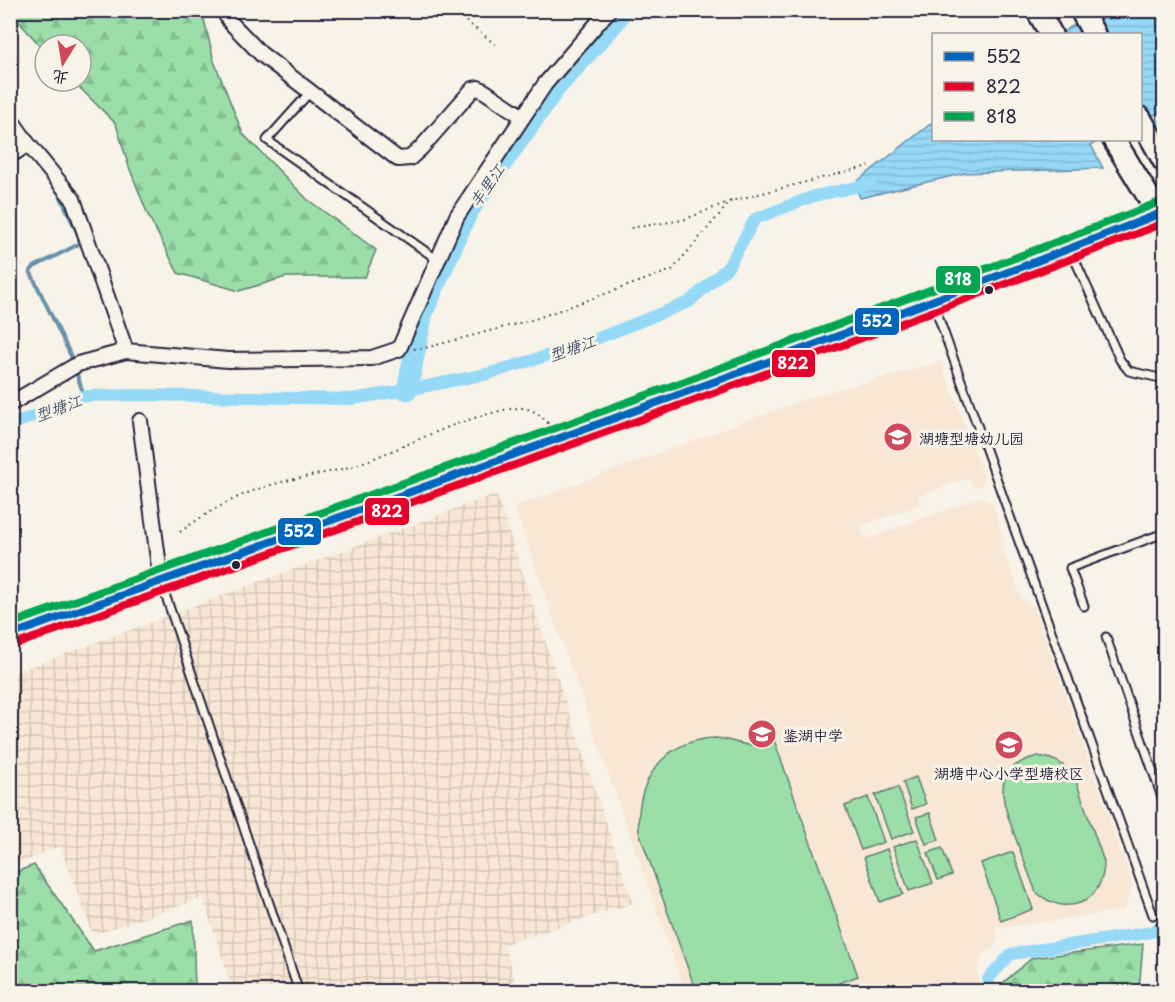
<svg xmlns="http://www.w3.org/2000/svg" width="1175" height="1002" viewBox="0 0 1175 1002" font-family="'Playpen Sans','LXGW WenKai TC',sans-serif">
<defs>
<pattern id="industrial-grid" width="8" height="8" patternUnits="userSpaceOnUse" patternTransform="scale(1.5)"><rect width="8" height="8" fill="#f8e7d5"/><path d="M0 4h8M4 0v8" fill="none" stroke="#d4c6b8"/></pattern>
<pattern id="forest-firs" width="22" height="20" patternUnits="userSpaceOnUse" patternTransform="scale(1.5)"><rect width="22" height="20" fill="#9bdea8"/><path d="M5 1l3.5 6h-7zM16 11l3.5 6h-7z" fill="#85be92"/></pattern>
<pattern id="water-rules" width="6" height="5" patternUnits="userSpaceOnUse" patternTransform="scale(1.5)"><rect width="6" height="5" fill="#95d9f7"/><path d="M0 2.5h6" fill="none" stroke="#80bad5"/></pattern>
</defs>
<rect width="100%" height="100%" fill="#f7f3e8"/>
<filter id="ink" filterUnits="userSpaceOnUse"><feTurbulence type="fractalNoise" baseFrequency=".0167" numOctaves="2"/><feDisplacementMap in="SourceGraphic" scale="12" xChannelSelector="R" yChannelSelector="G"/><feConvolveMatrix kernelMatrix="1 2 1 2 8 2 1 2 1" color-interpolation-filters="sRGB"/></filter>
<g filter="url(#ink)">
<path fill="#f8e7d5" d="M941,362L985,479L981,485L973,488L969,478L918,496L920,505L860,526L866,539L982,497L992,502L1004,540L1002,547L1022,600L1034,606L1133,885L1124,910L996,929L998,938L993,948L981,956L977,977L983,991H685L514,507L811,397Z"/>
<path fill="url(#industrial-grid)" d="M496,494L633,903L504,944L518,991H233L203,898L93,935L60,846L11,867V674Z"/>
<path fill="#9bdea8" stroke="#5e8072" stroke-width="1.5" d="M773,737L858,976L839,983L833,991H696L639,832C635,783 662,740 715,738C726,738 744,746 751,745C758,745 767,740 773,737Z
M1038,756C1057,759 1067,765 1076,781L1104,862C1104,903 1066,919 1036,892C1029,874 1022,856 1016,839C1003,803 987,768 1038,756Z
M916,777L926,804L912,809L903,782Z
M898,787L914,831L891,839L875,795Z
M868,797L884,842L861,850L845,806Z
M930,813L939,840L926,844L916,817Z
M917,839L933,883L909,891L893,847Z
M942,848L952,875L938,880L928,853Z
M887,849L903,894L880,902L864,857Z
M1013,852L1033,909L1001,921L981,863Z"/>
<path fill="url(#forest-firs)" stroke="#5e8072" stroke-width="1.5" d="M10,11H202L214,61L243,134L307,199L376,250L365,277H286L239,291L178,273L148,215L129,167L116,124L73,81H81V45H45V51L11,13Z
M34,865L94,951L193,920L195,990L193,992L11,991V874Z
M1143,944L1139,991H999L998,987L1032,958Z"/>
<path fill="url(#water-rules)" stroke="#6790ac" stroke-width="1.5" d="M1095,11H1164V110L1141,121L1140,34H1060Z
M933,122L934,140H1102L1091,145L1103,168L965,173L860,198L855,183Z"/>
<g fill="none" stroke-linecap="round" stroke-linejoin="round">
<path stroke="#6790ac" stroke-width="4" d="M46,176L60,195L79,237V244L34,267L30,271L71,356L84,396"/>
<path stroke="#95d9f7" stroke-width="12" d="M1142,129L1164,124
M10,425L84,396L142,395L352,399L407,390L487,374L576,347L689,302L728,267L755,219L814,196L870,184
M990,992L988,979L1011,954L1152,932L1164,925"/>
<path stroke="#95d9f7" stroke-width="21" d="M407,390L423,312L468,211L556,87L614,23L622,10"/>
<g stroke="#22223b" stroke-width="11">
<path id="service" d="M310,92L267,140L438,260
M1071,251L1120,360L1129,371L1164,379
M933,302L1153,915
M161,582L299,992
M1084,606L1070,568L1164,533
M1106,637L1164,803"/>
</g>
<g stroke="#22223b" stroke-width="18">
<path id="minor" d="M223,10L231,23L261,54L398,159L410,158L421,148L473,89L478,88L484,91L523,117
M10,118L28,144L73,199L126,351
M10,156L28,144
M10,404L78,364L126,351L228,360L372,358L399,349L457,216L545,84L609,10
M140,421L161,582"/>
</g>
<g stroke="#22223b" stroke-width="24">
<path id="secondary" d="M10,635L523,451L1015,270L1164,212"/>
</g>
<g stroke="#22223b" stroke-width="26">
<path id="primary" d="M1037,10L1051,34
M1081,10L1094,34
M1140,118L1164,161
M1114,140L1159,214"/>
</g>
<path stroke="#22223b" stroke-width="2" stroke-dasharray="1.5 4.5" stroke-linecap="butt" d="M452,10L496,45
M631,228L683,220L731,201L869,166
M414,349L425,348L535,319L672,270L731,201
M180,532C210,510 242,492 278,483C304,476 333,473 358,464C399,450 436,429 478,417C492,413 507,408 522,408C534,409 541,416 549,424
M1156,924L1164,943"/>
<use href="#service" stroke="#f7f3e8" stroke-width="7"/>
<use href="#minor" stroke="#f7f3e8" stroke-width="14"/>
<use href="#secondary" stroke="#f7f3e8" stroke-width="20"/>
<use href="#primary" stroke="#f7f3e8" stroke-width="21"/>
<g stroke="#f7f3e8" stroke-width="12">
<path id="bus-1" d="M10,635C396,497 782,361 1164,212"/>
</g>
<g stroke="#f7f3e8" stroke-width="12">
<path id="bus-2" d="M14,645C398,507 784,371 1164,223"/>
</g>
<g stroke="#f7f3e8" stroke-width="12">
<path id="bus-3" d="M10,624C395,486 780,350 1160,202"/>
</g>
<use href="#bus-1" stroke="#0065bd" stroke-width="8"/>
<use href="#bus-2" stroke="#e4002b" stroke-width="8"/>
<use href="#bus-3" stroke="#00a651" stroke-width="8"/>
</g>
</g>
<defs>
<g id="school-disc" transform="scale(1.5)"><circle r="9.5" fill="#d1495b" stroke="#f7f3e8"/><path d="M0-5L7-2L0 1L-7-2ZM-4 1L0 2.5L4 1V4Q0 6-4 4Z" fill="#fff"/></g>
</defs>
<g fill-rule="evenodd">
<use href="#school-disc" x="898" y="437"/>
<use href="#school-disc" x="762" y="734"/>
<use href="#school-disc" x="1009" y="745"/>
</g>
<g fill="#22223b" stroke="#f7f3e8" stroke-width="2">
<circle cx="989" cy="290" r="5"/>
<circle cx="236" cy="565" r="5"/>
</g>
<g text-anchor="middle" dominant-baseline="central" stroke-width="6" stroke-linejoin="round" paint-order="stroke">
<g font-size="15" fill="#22223b" stroke="#f7f3e8" text-anchor="start">
<text x="919" y="437">湖塘型塘幼儿园</text>
<text x="783" y="734">鉴湖中学</text>
<text x="1009" y="772" text-anchor="middle">湖塘中心小学型塘校区</text>
</g>
<g font-size="16" font-style="italic" fill="#3f506a" stroke="#f7f3e8">
<text transform="translate(486 185) rotate(-55)">丰里江</text>
<text transform="translate(572 347) rotate(-19)">型塘江</text>
<text transform="translate(58 407) rotate(-20)">型塘江</text>
</g>
</g>
<g stroke="#f7f3e8" stroke-width="2">
<rect x="935" y="265" width="46" height="29" rx="6" fill="#00a651"/>
<rect x="854" y="307" width="46" height="29" rx="6" fill="#0065bd"/>
<rect x="771" y="349" width="45" height="29" rx="6" fill="#e4002b"/>
<rect x="364" y="497" width="46" height="29" rx="6" fill="#e4002b"/>
<rect x="277" y="517" width="45" height="29" rx="6" fill="#0065bd"/>
</g>
<g font-size="16" text-anchor="middle" font-weight="bold" fill="#fff">
<text x="958" y="285">818</text>
<text x="877" y="327">552</text>
<text x="793" y="369">822</text>
<text x="387" y="517">822</text>
<text x="299" y="537">552</text>
</g>
<rect width="1175" height="1002" fill="none" stroke="#f7f3e8" stroke-width="36"/>
<rect x="18" y="18" width="1139" height="966" fill="none" stroke="#22223b" stroke-width="2" filter="url(#ink)"/>
<rect x="932" y="33" width="210" height="108" fill="#f7f3e8" stroke="#a29fa3" stroke-width="1.5"/>
<rect x="944" y="52" width="30" height="9" fill="#0065bd" stroke="#a29fa3" stroke-width="1.5"/>
<text x="986" y="63" font-size="18" fill="#22223b">552</text>
<rect x="944" y="82" width="30" height="9" fill="#e4002b" stroke="#a29fa3" stroke-width="1.5"/>
<text x="986" y="93" font-size="18" fill="#22223b">822</text>
<rect x="944" y="112" width="30" height="9" fill="#00a651" stroke="#a29fa3" stroke-width="1.5"/>
<text x="986" y="123" font-size="18" fill="#22223b">818</text>
<g transform="translate(63 63) rotate(191)"><circle r="28" fill="#f7f3e8" stroke="#a29fa3" stroke-width="1.5"/>
<path d="M0-4.5L10 22L0 15L-10 22Z" fill="#d1495b"/>
<text y="-9" font-size="16" font-weight="bold" text-anchor="middle" fill="#22223b">北</text>
</g>
</svg>
